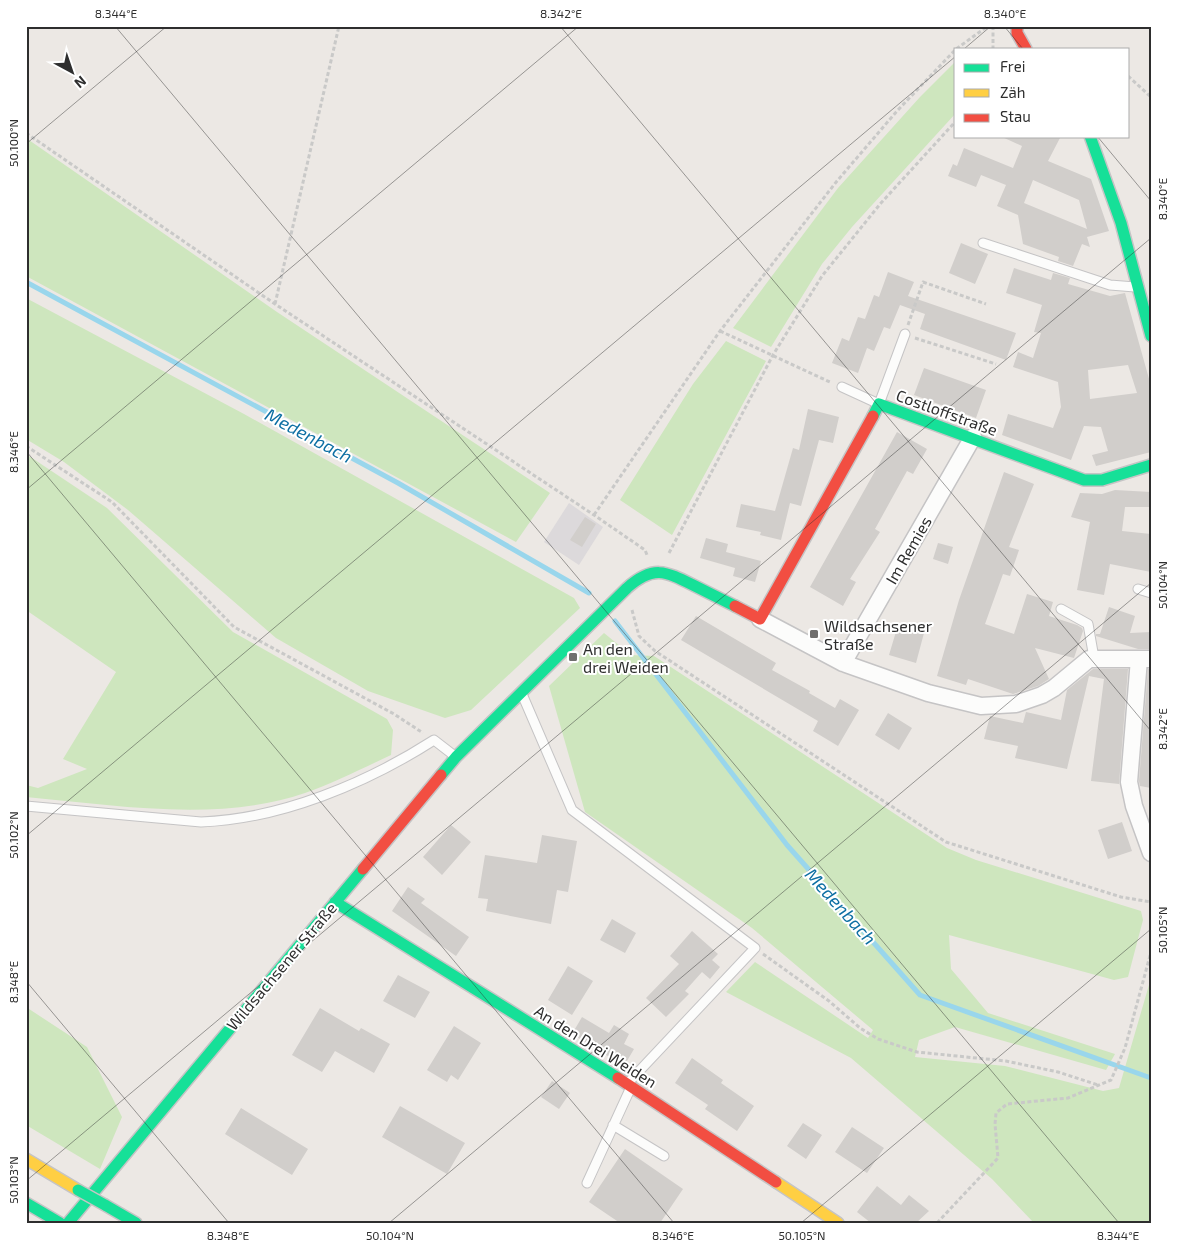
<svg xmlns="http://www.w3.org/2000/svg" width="1177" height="1249" viewBox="0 0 1177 1249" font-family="'Exo 2',sans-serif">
<rect width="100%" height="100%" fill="#ece8e4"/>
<path fill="#dcd9db" d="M569,503L603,527L579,565L544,542Z"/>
<path fill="#cee6be" d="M956,61V113L852,227L822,264L771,347L733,328L838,188L920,97Z
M26,138L277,312L550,493L516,542L26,276Z
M26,298L244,414L574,598L580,608L471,710L445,718L368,691L276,638L128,510L64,462L26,439Z
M726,341L766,361L672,535L620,500L693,384Z
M26,454L107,508L233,632L387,719L393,730L391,755C363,768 334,783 305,793C218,823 115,805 26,797V785L38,788L87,769L63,759L116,672L26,610Z
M604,633L631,655L654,656L947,848L976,860L1141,911L1143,920L1128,977L1114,980L949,935L951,969L988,1013L1115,1054L1106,1070L955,1027L919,1040L915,1057L1005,1066L1103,1091L1119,1088L1151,978V1223H1034L992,1179L851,1058L726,992L755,962L868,1038L873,1030L752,928L585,812L549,686Z
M26,1007L87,1047L122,1117L100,1169L26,1125Z"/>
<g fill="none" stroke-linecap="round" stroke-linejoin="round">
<path stroke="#99d6ec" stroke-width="5" d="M26,282L398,483L589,593
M615,621L787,845L920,995L1151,1078"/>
</g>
<path fill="#d1cecb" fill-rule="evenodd" d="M1000,136H1061L1048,161L1091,179L1109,231L1087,237L1090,247L1082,244L1073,266L1058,261L1059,257L1023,244L1018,215L997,206L1006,185L981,175L976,187L948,176L953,164L957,166L964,148L1013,168L1022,146ZM1033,180L1079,200L1087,229L1024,203Z
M961,243L988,254L975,284L949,273Z
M1014,268L1051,280L1053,273L1070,278L1068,284L1110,296L1125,293L1151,386V452L1096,466L1092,455L1108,451L1101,427L1084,426L1071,460L1002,435L1008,414L1053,428L1061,407L1058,382L1013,367L1018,352L1033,358L1041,333L1034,332L1042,305L1006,293ZM1128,365L1137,393L1090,399L1088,370Z
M888,272L914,282L908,296L1016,333L1006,360L920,329L925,314L900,305L890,329L884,327L874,351L867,348L858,373L832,363L842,338L849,341L858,317L865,319L874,295L879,297Z
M924,368L986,390L976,418L914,395Z
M808,409L839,417L833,443L819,440L801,506L790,503L781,540L760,535L761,532L736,527L741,504L775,511L793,448L799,450Z
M897,432L927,449L913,474L907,471L875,529L880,532L850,579L856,582L843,606L810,587Z
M1004,472L1034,484L1009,547L1019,550L1010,576L1003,574L985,624L1014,634L1027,594L1053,602L1049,616L1077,625L1082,628L1083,631L1074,658L1035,648L1049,679L1038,686L1013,694L968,679L966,685L937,676L959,600Z
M1115,490L1151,492V507H1125L1122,531L1151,534V572L1110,564L1104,595L1077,590L1090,522L1071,517L1080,493L1102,494Z
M585,517L596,524L582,547L570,540Z
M706,538L728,544L726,552L761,561L755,582L733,576L735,568L700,558Z
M938,543L953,547L948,564L933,559Z
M1109,607L1135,616L1130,633L1151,632V649H1138L1096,636V634H1100Z
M696,616L776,663L772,670L810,691L809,693L835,708L840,699L859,710L838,746L813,731L818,721L681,640Z
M898,625L924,633L916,663L889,655Z
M1093,669H1128L1119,784L1091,781L1104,679L1089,676L1067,769L1015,758L1018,746L984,739L990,716L1023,723L1026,712L1061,720L1067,690Z
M1148,669H1151V788L1140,786L1139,781Z
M888,713L912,728L899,750L875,735Z
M1122,822L1132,851L1108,859L1098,830Z
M451,825L471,842L442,875L423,857Z
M542,835L577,841L568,892L557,890L551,924L486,911L488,899L478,898L485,855L537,863Z
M408,887L425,899L421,903L469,937L456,956L392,911Z
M612,919L636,933L625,953L600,940Z
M692,931L718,954L712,960L720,967L710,979L702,972L685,991L689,994L666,1017L646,998L679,964L670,956Z
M568,966L593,981L572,1015L548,1000Z
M398,975L430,992L415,1018L383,1001Z
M320,1008L359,1031L361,1028L390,1044L374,1073L335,1051L322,1072L292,1055Z
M582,1017L609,1033L614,1025L629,1034L624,1044L634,1049L624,1066L572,1034Z
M454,1026L481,1043L458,1080L451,1075L447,1082L427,1070Z
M692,1058L723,1080L721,1083L754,1106L737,1131L705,1109L708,1105L675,1083Z
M552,1081L570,1093L559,1109L541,1097Z
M400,1106L465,1143L447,1174L382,1137Z
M241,1108L308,1149L292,1175L225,1134Z
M803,1123L822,1135L806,1159L787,1146Z
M852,1127L884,1148L867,1173L835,1152Z
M625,1149L683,1189L660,1223H620L589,1202Z
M877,1186L901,1205L909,1195L929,1211L916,1223H871L857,1212Z"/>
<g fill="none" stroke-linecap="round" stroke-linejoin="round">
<g stroke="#c5c4c5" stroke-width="11">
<path id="lane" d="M983,243L1110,285L1135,287
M842,387L879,404L905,334
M1138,589L1151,593
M1061,609L1088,624L1094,658
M522,694L572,810L755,948L627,1084
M26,806L201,822C281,819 367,783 434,740L456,757
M613,1125L664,1156
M587,1183L631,1087"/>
</g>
<g stroke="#c5c4c5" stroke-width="19">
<path id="street" d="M760,619L843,663L928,693L981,706L1016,704L1042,695L1054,688L1089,659H1151
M1139,659L1129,782L1134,806L1151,853
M843,663L973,437"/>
</g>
<g stroke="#c5c4c5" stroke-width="14">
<path id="fast" d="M1090,136L1121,223L1151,336
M873,416L879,404L1084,480H1102L1151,465
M441,775L456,757L627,588C653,565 665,571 693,585C707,592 721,599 735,606
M335,902L618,1078
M26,1203L60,1223
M105,1205L136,1223
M68,1223L363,869"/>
</g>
<g stroke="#c5c4c5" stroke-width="14">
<path id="slow" d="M26,1159L78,1190
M776,1182L838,1223"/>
</g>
<g stroke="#c5c4c5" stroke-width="14">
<path id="jam" d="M1017,26V33L1026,49
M735,606L760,619L873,416
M363,869L441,775
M618,1078L776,1182"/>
</g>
<path stroke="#c9c9c8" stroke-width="3" stroke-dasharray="4 2.5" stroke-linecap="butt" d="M993,26V49
M1128,76L1151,97
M26,133L275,304L594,515L645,550L647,555
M275,304L339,26
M908,325L923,282L986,304
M720,331L832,383
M915,338L996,364
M26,446L112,502L234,627L394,714L423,733
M594,515L720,331L837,181L897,111L956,49L988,26
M669,553L773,355L822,276L881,203L956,121
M632,610L639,636L655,651L946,842L1121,897L1151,902
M763,954L829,1001L860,1028L878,1039L917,1052L1006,1061L1058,1072L1098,1085
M937,1223L998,1158L995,1124L996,1113L1007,1104L1068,1098L1111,1080L1125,1048L1151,952"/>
<use href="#lane" stroke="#fcfcfb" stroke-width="9"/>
<use href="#street" stroke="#fcfcfb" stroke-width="16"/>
<use href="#fast" stroke="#16e098" stroke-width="11"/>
<use href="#slow" stroke="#ffcf43" stroke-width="11"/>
<use href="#jam" stroke="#f24e42" stroke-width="11"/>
<g stroke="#c6c5c4" stroke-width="14" stroke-linecap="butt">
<path id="fast-bridge" d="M78,1190L105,1205"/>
</g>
<use href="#fast-bridge" stroke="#16e098" stroke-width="11"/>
</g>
<path fill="none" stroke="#2e2e2e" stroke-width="1" stroke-opacity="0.45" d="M115,26L1119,1223M560,26L1151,731M1004,26L1023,49M964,49L991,26M1097,136L1151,201M26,144L167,26M26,451L674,1223M26,490L579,26M26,836L956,56M26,981L229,1223M26,1181L1151,238M389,1223L1151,583M801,1223L1151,929"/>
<g fill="#706f6e" stroke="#fff" stroke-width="2">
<rect x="809" y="629" width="10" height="10" rx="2.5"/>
<rect x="568" y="652" width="10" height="10" rx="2.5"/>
</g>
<g text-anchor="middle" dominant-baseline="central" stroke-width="4" stroke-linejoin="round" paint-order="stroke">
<g font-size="16" fill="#2e2e2e" stroke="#fff">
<text transform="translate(947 412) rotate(20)">Costloffstraße</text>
<text transform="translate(908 550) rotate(-60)">Im Remies</text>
<text transform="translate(281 966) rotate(-50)">Wildsachsener Straße</text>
<text transform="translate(596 1046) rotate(32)">An den Drei Weiden</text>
</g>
<g font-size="16" fill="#2e2e2e" stroke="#fff" text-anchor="start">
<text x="824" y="625">Wildsachsener<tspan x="824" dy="18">Straße</tspan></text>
<text x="583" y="648">An den<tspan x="583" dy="18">drei Weiden</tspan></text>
</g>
<g font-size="18" font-style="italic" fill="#0d6fa3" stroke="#fff">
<text transform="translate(309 435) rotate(28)">Medenbach</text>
<text transform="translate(841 906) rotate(48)">Medenbach</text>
</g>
</g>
<rect width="1177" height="1249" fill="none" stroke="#ffffff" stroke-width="55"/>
<rect x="954" y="48" width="175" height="90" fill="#ffffff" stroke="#ababab"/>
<rect x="964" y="64" width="25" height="8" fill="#16e098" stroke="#ababab"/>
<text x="1000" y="72" font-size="15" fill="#2e2e2e">Frei</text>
<rect x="964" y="89" width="25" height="8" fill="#ffcf43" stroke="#ababab"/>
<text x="1000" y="98" font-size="15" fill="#2e2e2e">Zäh</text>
<rect x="964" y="114" width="25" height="8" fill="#f24e42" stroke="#ababab"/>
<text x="1000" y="122" font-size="15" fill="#2e2e2e">Stau</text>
<g transform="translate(72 72) rotate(140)" stroke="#ffffff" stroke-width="4" paint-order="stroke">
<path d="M0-4L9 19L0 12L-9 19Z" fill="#2e2e2e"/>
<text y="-8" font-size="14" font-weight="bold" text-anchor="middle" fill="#2e2e2e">N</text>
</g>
<rect x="28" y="28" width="1122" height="1194" fill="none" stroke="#2e2e2e" stroke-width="2"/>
<g font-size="12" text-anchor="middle" fill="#2e2e2e">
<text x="116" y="18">8.344°E</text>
<text x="561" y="18">8.342°E</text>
<text x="1005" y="18">8.340°E</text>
<text transform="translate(14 143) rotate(-90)" y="4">50.100°N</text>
<text transform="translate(1163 199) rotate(-90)" y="4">8.340°E</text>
<text transform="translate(14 452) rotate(-90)" y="4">8.346°E</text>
<text transform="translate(1163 585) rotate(-90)" y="4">50.104°N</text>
<text transform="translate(1163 729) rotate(-90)" y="4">8.342°E</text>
<text transform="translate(14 835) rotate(-90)" y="4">50.102°N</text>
<text transform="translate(1163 930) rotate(-90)" y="4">50.105°N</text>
<text transform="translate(14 982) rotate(-90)" y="4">8.348°E</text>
<text transform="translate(14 1180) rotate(-90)" y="4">50.103°N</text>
<text x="228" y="1240">8.348°E</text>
<text x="390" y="1240">50.104°N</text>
<text x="673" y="1240">8.346°E</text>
<text x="802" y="1240">50.105°N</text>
<text x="1118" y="1240">8.344°E</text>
</g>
</svg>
